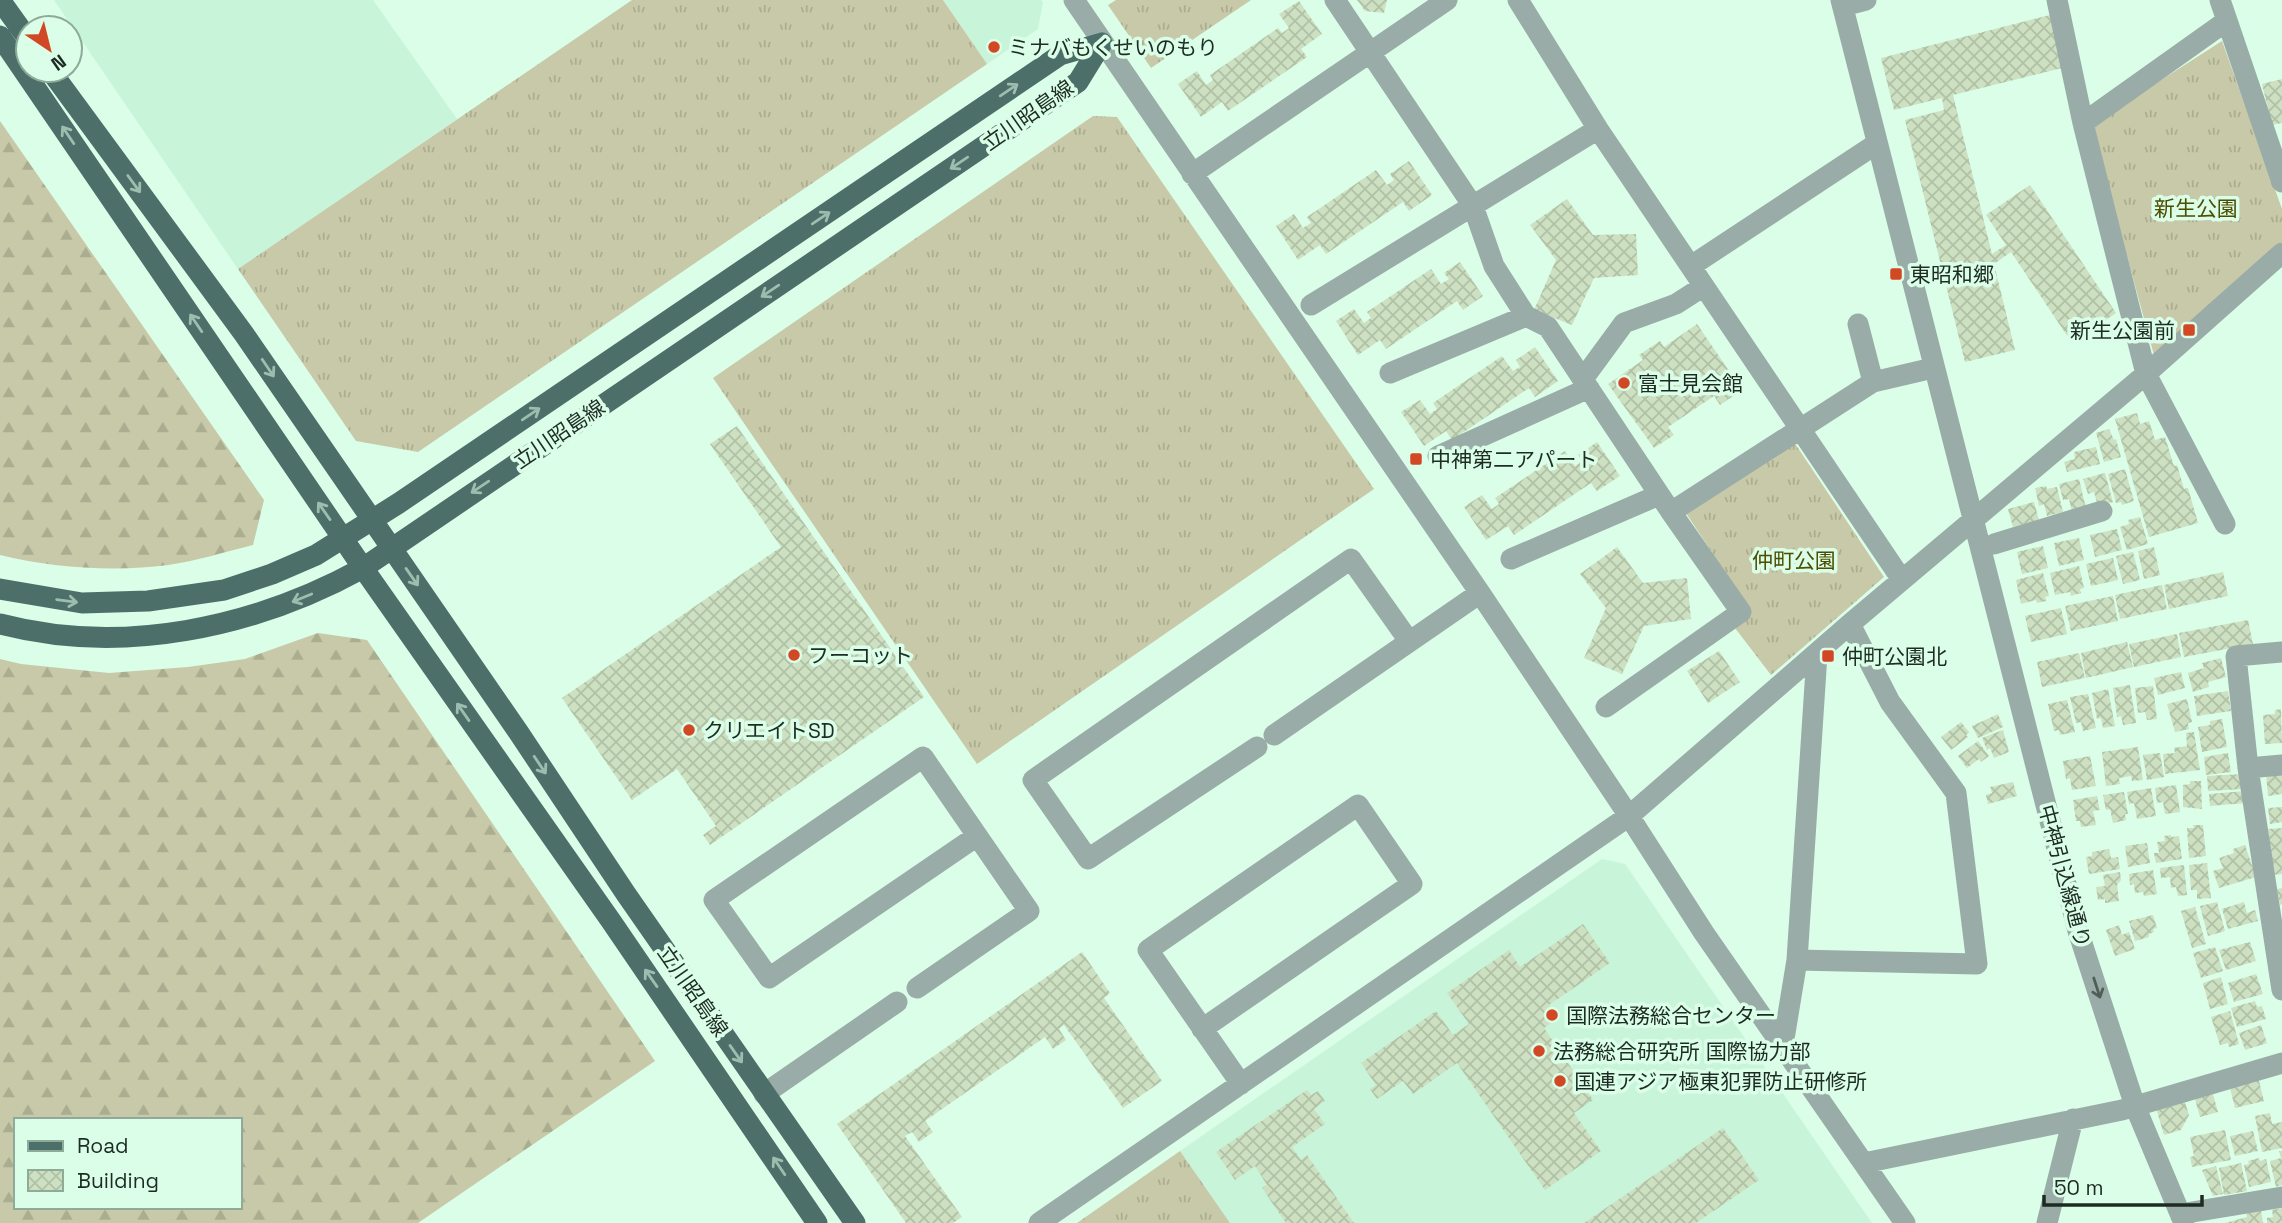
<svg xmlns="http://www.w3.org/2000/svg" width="2282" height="1223" viewBox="0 0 2282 1223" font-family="'Space Grotesk','Noto Sans JP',sans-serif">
<defs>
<pattern id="grass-tufts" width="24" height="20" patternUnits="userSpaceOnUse" patternTransform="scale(1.75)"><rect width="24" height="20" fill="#c8c9a8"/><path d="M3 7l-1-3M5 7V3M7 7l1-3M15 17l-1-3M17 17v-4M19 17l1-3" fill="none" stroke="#abad90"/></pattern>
<pattern id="forest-firs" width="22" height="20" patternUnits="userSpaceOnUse" patternTransform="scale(1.75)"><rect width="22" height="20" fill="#c8c9a8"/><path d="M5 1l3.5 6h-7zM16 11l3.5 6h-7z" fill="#abad90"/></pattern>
<pattern id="building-cross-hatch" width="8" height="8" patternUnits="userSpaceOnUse" patternTransform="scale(1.75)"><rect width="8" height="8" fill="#cde1c2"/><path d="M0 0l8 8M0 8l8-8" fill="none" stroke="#b0c1a6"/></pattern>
</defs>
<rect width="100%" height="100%" fill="#dafee8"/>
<path fill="#c8f4d9" d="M54,0H373L457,119L238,269Z
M943,0H1041L1043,2L1038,29L987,64Z
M1602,859L1625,864L1872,1223H1230L1180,1151Z"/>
<path fill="url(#grass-tufts)" d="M632,0H943L987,64L418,452L356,441L238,269Z
M1116,0H1251L1151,68L1108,5Z
M2222,41L2282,209V242L2154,355L2091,125Z
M1093,116L1117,117L1374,489L977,764L713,378Z
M1792,439L1884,577L1771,675L1735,628L1746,604L1684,510Z
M1180,1151L1230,1223H1077Z"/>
<path fill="url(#forest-firs)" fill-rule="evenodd" d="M0,121L264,500L253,545C225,552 196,561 168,565C116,572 51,568 0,555Z
M318,633L367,640L655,1061L418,1223H0V659L21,664L109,673L188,667L245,659ZM16,1120H240V1207H16Z"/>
<path fill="url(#building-cross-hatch)" d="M1357,0H1387L1384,13L1365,11Z
M1299,1L1322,34L1301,49L1307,57L1228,111L1222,102L1201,117L1178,84L1197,71L1206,85L1213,80L1210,75L1278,28L1282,33L1289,28L1279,14Z
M2054,14L2066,67L1953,95L1992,254L2006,245L1986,215L2030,185L2116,313L2072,343L2011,252L1994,264L2015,350L1965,362L1905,120L1944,110L1942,98L1894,110L1881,58Z
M2282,79V123L2272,125L2262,84Z
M1409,161L1432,195L1409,211L1403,202L1326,254L1320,245L1298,260L1276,226L1294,214L1303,228L1311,223L1307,217L1376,170L1387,185L1394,180L1390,174Z
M1567,199L1593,235L1636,234L1638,275L1594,278L1572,325L1534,310L1556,260L1530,225Z
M1460,262L1483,296L1463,310L1457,301L1386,349L1380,340L1358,355L1336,321L1354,309L1364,323L1371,318L1367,312L1431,269L1441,284L1449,279L1444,273Z
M1697,324L1736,381L1733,383L1739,392L1720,405L1714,396L1668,427L1674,435L1654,448L1608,384L1643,360L1639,355L1660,341L1664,347Z
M1535,347L1558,381L1535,397L1529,388L1452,440L1446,431L1424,446L1401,412L1420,400L1430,414L1437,409L1433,403L1502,356L1513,371L1520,367L1516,360Z
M2137,413L2140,424L2149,421L2155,440L2165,437L2174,466L2177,465L2184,489L2188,488L2198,523L2149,537L2115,419Z
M737,426L924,697L710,845L703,835L716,826L677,769L632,800L562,698L781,547L710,444Z
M2109,429L2114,440L2116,439L2121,457L2104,462L2096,433Z
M1597,442L1620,476L1597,491L1591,483L1514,535L1508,526L1486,540L1464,507L1482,495L1492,509L1499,504L1495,498L1565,451L1575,466L1582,461L1578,455Z
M2096,447L2100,464L2067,472L2064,462L2075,459L2074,452Z
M2125,469L2134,501L2122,505L2121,502L2116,503L2108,474Z
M2105,473L2113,502L2098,506L2094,492L2088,494L2083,479Z
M2079,479L2086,508L2072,511L2069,499L2063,500L2059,484Z
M2046,486L2047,489L2057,487L2063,512L2047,516L2044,504L2039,506L2035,488Z
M2034,502L2039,520L2013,527L2008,509Z
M2140,517L2148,544L2127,550L2120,527L2129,524L2128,520Z
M2117,529L2122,550L2095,557L2090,535Z
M2079,538L2084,560L2059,566L2054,543Z
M2043,546L2048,568L2022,574L2017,552Z
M1617,547L1643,583L1687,578L1691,619L1644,626L1622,674L1584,658L1606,608L1580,574Z
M2154,547L2160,575L2144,579L2138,551Z
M2133,552L2140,580L2123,584L2116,556Z
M2113,558L2118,580L2091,586L2086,564Z
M2079,566L2084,588L2080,589L2081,593L2071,596L2070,592L2055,595L2050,573Z
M2223,572L2228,596L2169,609L2164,585Z
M2043,573L2049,596L2045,597L2046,601L2037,603L2036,600L2021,604L2016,580Z
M2162,585L2167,609L2120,619L2115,595Z
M2113,596L2118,621L2071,631L2065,606Z
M2061,608L2067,634L2031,642L2025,616Z
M2248,620L2253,644L2184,657L2179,633Z
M2177,634L2181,657L2134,667L2129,644Z
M2127,642L2133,667L2086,678L2081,653Z
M1719,651L1740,682L1708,703L1687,671Z
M2079,653L2085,678L2042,687L2037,662Z
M2221,658L2226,677L2208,682L2209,687L2193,692L2188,673L2204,668L2202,663Z
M2181,672L2185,688L2158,695L2154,678Z
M2130,685L2136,723L2123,725L2121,716L2117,717L2113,688Z
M2153,686L2157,719L2147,720L2145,712L2138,713L2135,688Z
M2108,689L2115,726L2103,728L2101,718L2097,719L2092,693Z
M2228,691L2231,711L2197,716L2194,696Z
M2088,694L2096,728L2083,731L2081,722L2076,723L2070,697Z
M2187,699L2192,722L2188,723L2189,729L2175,732L2167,704Z
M2067,700L2075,732L2060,735L2059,730L2054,731L2048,704Z
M2281,709L2282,743L2265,744L2263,715L2275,714V710Z
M1998,714L2003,727L1978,738L1972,726Z
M2222,719L2227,747L2202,752L2198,727L2210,725V721Z
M1961,722L1969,732L1966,735L1968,737L1951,750L1941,737Z
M2003,730L2009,752L1994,758L1990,748L1987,750L1982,738Z
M2194,732L2200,770L2165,774L2163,754L2175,753L2174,748L2187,746L2186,733Z
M1978,741L1989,756L1981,762L1979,759L1967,768L1958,756Z
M2138,747L2143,780L2132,781L2131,776L2119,778L2120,784L2106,786L2102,752Z
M2160,753L2164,777L2147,780L2143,755Z
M2228,753L2231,772L2206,775L2204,757Z
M2090,756L2096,786L2072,790L2070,778L2066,779L2063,761Z
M2282,772V794L2268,796L2266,773Z
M2243,774L2244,789L2208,791L2207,776Z
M2190,781H2201L2202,809L2183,807V785L2190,784Z
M2013,782L2017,796L1988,804L1986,795L1992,793L1990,787Z
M2176,785L2180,812L2165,814L2163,802L2157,803L2155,788Z
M2151,788L2156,816L2137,819L2134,803L2129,804L2127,792Z
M2245,791L2246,803L2210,806L2209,794Z
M2124,792L2128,814H2125L2126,820L2113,823L2110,809L2106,810L2103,795Z
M2097,796L2100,810L2093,811L2096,825L2081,827L2080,821H2076L2073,800Z
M2282,807V822L2270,824L2268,808Z
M2193,825H2203L2206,856L2189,858L2187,828H2194Z
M2282,828V874L2273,875L2268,829Z
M2171,835V837L2179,836L2182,859L2156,863L2154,853H2159L2157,842L2165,841L2164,836Z
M2147,843L2150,863L2128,867L2125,846Z
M2245,845L2256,877L2219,888L2213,871L2223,868L2219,858L2234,853L2233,849Z
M2109,849L2111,858L2118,857L2120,869L2089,874L2086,857L2092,856V852Z
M2207,863L2211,898L2197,899V890H2191L2189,865Z
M2184,865L2187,895L2178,896L2176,887L2171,888L2170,877L2161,878L2160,868Z
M2153,870L2157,894L2144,896L2143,892L2135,893L2134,884L2130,885L2129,874Z
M2120,872L2121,880L2117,885L2119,901L2105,903V899L2098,900L2096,887L2105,886L2103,875Z
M2282,888V904L2280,905L2277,889Z
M2217,902L2225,931L2208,936L2200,906Z
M2244,902L2247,913L2255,910L2258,921L2228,929L2222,909Z
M2195,907L2206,944L2192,948L2181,911Z
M2153,915L2157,928L2153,929L2154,932L2149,934V937L2135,941L2129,921Z
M1583,924L1610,963L1549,1005L1558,1018L1544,1028L1593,1100L1574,1113L1601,1151L1545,1190L1457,1063L1413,1094L1403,1081L1377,1099L1370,1089L1376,1085L1361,1063L1436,1011L1453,1035L1469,1024L1447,993L1509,950L1520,967Z
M2119,925L2122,935L2129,932L2135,949L2115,956L2106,930Z
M2250,942L2256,961L2226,970L2219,950Z
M2215,947L2223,971L2201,978L2193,953Z
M1082,952L1110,993L1104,998L1162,1081L1123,1108L1064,1025L1059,1029L1066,1040L1053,1049L1045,1037L925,1121L933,1132L919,1142L912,1132L905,1136L962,1217L953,1223H906L837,1124Z
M2256,974L2263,994L2234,1002L2228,983Z
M2221,977L2228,1004L2210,1009L2203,983Z
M2255,1001L2257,1007L2262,1006L2266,1019L2237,1027L2231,1008Z
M2230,1011L2239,1044L2229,1047L2228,1043L2220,1045L2211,1017Z
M2261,1025L2267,1043L2245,1050L2239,1033Z
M2258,1077L2264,1101L2235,1108L2229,1084Z
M2211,1087L2218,1112L2200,1117L2193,1092Z
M1307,1090L1311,1095L1318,1091L1325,1101L1314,1109L1325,1124L1292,1147L1301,1160L1307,1155L1354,1223H1286L1262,1188L1267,1185L1255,1166L1235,1180L1216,1152Z
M2183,1096L2189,1115L2181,1130L2164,1135L2156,1108Z
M2270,1113L2272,1124L2282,1122V1148L2262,1152L2255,1116Z
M1723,1128L1759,1180L1696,1223H1584Z
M2225,1130L2231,1160L2192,1167L2190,1157L2194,1156L2190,1137Z
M2253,1131L2258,1151L2235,1156L2230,1136Z
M2279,1151H2282V1185L2276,1187L2270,1161L2281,1158Z
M2259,1158L2260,1161L2266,1159L2271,1182L2249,1187L2244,1165L2249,1164L2248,1161Z
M2241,1163L2247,1191L2224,1195L2219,1168Z
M2216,1166L2223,1194L2213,1196L2202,1170Z
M2282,1208V1223H2267V1218L2273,1217L2272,1210Z
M2261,1210L2263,1223H2225L2247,1217L2246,1213Z"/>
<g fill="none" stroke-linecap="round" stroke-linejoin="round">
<path stroke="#99aca8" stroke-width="21" d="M1074,0L1480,593L1629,816L1704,933L1905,1223
M1335,0L1473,206L1494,266L1526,316L1548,327L1671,512L1741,612L1606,707
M1518,0L1598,129L1902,580
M1841,0L2078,931L2135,1106L2184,1223
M2057,0L2083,123L2146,374L2225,524
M2220,0L2282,182
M1843,6L1866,0
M2083,123L2225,22
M1192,174L1447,0
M1691,266L1876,144
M1311,305L1598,129
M1858,324L1873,382
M1390,373L1526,316
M1583,379L1624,323L1676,304L1704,286
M1438,456L1589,388
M1671,512L1873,382L1933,368
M1994,544L2102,511
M1511,559L1659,495
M2282,652L2236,656L2248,768L2282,990
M1274,735L1480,593
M1257,747L1088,859L1033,780L1351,559L1409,641
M2248,768L2282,765
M1797,960L1977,964L1956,793L1890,702L1850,624
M917,988L1029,911L923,757L714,900L769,978L977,836
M1202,1029L1412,884L1358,805L1148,950L1241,1084
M1783,1045L1797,960L1817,654
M764,1094L897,1002
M1864,1163L2122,1110L2282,1063
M2180,1214L2282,1197
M1039,1223L1629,816L1850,624L2146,374L2282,253
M2047,1223L2073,1119"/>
<path stroke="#4d6f6a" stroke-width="21" d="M0,0L28,39
M0,36L363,568L611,921L817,1223
M50,70L244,334L519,733L626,894L855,1223
M0,589L82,603L148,601L224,590L272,574L316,555L399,503L1060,55L1102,43
M0,624C122,656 254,628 363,568L1078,82L1102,43"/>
</g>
<defs><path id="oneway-shaft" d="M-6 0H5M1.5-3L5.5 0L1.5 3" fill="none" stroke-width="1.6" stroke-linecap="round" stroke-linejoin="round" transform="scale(1.75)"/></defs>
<g stroke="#9bbeaf">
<use href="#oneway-shaft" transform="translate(1009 90) rotate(-34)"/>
<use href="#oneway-shaft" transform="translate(68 135) rotate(-124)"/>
<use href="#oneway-shaft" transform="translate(959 163) rotate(146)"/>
<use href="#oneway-shaft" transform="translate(134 184) rotate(54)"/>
<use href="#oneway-shaft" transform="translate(821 218) rotate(-34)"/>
<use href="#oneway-shaft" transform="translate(770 291) rotate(146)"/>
<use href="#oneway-shaft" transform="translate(196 323) rotate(-124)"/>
<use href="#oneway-shaft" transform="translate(268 368) rotate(56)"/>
<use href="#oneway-shaft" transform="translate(531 414) rotate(-34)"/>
<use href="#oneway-shaft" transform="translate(480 487) rotate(146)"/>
<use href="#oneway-shaft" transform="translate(324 511) rotate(-125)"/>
<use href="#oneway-shaft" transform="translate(412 577) rotate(55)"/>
<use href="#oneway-shaft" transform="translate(302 598) rotate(158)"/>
<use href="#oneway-shaft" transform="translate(67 601) rotate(8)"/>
<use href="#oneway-shaft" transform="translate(463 712) rotate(-125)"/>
<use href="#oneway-shaft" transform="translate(540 765) rotate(56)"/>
<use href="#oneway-shaft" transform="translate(651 978) rotate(-125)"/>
<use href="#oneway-shaft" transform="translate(736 1054) rotate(55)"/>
<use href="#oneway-shaft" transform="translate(779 1166) rotate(-124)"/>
</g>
<use stroke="#4f5f58" href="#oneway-shaft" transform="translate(2097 988) rotate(72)"/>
<g fill="#d24824" stroke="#dafee8" stroke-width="2.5">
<circle cx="994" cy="47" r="7"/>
<rect x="1889" y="267" width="14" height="14" rx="3.5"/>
<rect x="2182" y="323" width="14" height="14" rx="3.5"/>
<circle cx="1624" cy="383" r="7"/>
<rect x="1409" y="452" width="14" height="14" rx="3.5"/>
<circle cx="794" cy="655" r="7"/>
<rect x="1821" y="649" width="14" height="14" rx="3.5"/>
<circle cx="689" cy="730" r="7"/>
<circle cx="1552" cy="1015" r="7"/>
<circle cx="1539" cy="1051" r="7"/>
<circle cx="1560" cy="1081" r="7"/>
</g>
<g text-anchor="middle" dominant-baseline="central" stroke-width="7" stroke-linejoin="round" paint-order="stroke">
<g font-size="21" fill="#1d2b23" stroke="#dafee8" text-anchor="start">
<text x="1008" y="47">ミナバもくせいのもり</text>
<text x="1910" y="274">東昭和郷</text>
<text x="2175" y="330" text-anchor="end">新生公園前</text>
<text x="1638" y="383">富士見会館</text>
<text x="1430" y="459">中神第二アパート</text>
<text x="808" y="655">フーコット</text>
<text x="1842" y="656">仲町公園北</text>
<text x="703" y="730">クリエイトSD</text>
<text x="1566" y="1015">国際法務総合センター</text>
<text x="1553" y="1051">法務総合研究所 国際協力部</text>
<text x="1574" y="1081">国連アジア極東犯罪防止研修所</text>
</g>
<g font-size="21" fill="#1d2b23" stroke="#dafee8">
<text transform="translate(1028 115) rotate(-35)">立川昭島線</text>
<text transform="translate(559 434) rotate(-34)">立川昭島線</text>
<text transform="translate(2065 876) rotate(75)">中神引込線通り</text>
<text transform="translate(693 991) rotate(55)">立川昭島線</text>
</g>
<g font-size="21" fill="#4e4d00" stroke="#dafee8">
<text x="2196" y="208">新生公園</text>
<text x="1794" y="560">仲町公園</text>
</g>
</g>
<rect x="14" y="1118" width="228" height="91" fill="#dafee8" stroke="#8eaa99" stroke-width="2"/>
<rect x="28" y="1141" width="35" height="10" fill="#4d6f6a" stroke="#8eaa99" stroke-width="2"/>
<text x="77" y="1153" font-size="21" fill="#1d2b23">Road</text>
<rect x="28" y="1170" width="35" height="21" fill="url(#building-cross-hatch)" stroke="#8eaa99" stroke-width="2"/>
<text x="77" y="1188" font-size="21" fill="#1d2b23">Building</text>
<g transform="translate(49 49) rotate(145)"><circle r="33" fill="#dafee8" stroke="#8eaa99" stroke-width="2"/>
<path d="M0-5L12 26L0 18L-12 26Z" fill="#d24824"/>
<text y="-10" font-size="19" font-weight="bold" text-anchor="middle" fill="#1d2b23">N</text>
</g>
<path d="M2044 1195v10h158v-10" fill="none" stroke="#1d2b23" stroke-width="3.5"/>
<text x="2054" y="1195" font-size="21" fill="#1d2b23" stroke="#dafee8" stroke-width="5" paint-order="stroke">50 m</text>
</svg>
